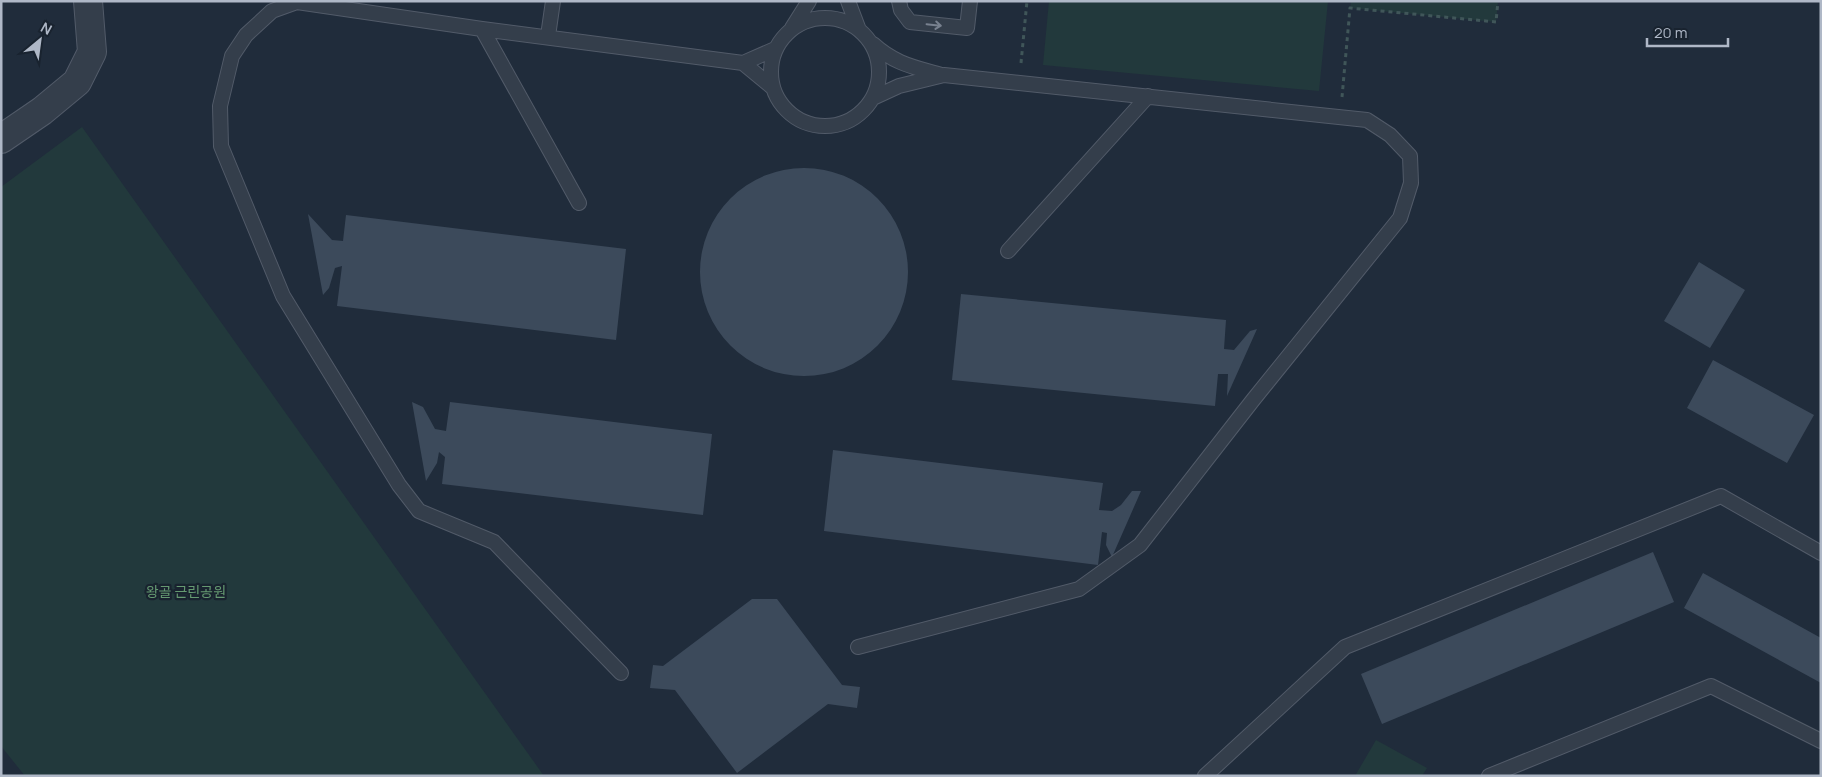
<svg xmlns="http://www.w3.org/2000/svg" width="1822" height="777" viewBox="0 0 1822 777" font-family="Manrope,'Noto Sans KR',sans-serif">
<rect width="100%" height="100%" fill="#202c3b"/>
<path fill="#22393c" d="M1049,1H1328L1319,91L1043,65Z
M1351,1H1498L1496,22L1350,8Z
M82,127L544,776H25L1,746V187Z
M1376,740L1427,768L1422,776H1355Z"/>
<path fill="#3c4a5b" d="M700 272a104 104 0 1 1 208 0a104 104 0 1 1-208 0Z
M308,214L332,240L343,241L346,215L626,249L616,340L337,306L342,266L335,268L329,288L323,295Z
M1699,262L1745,290L1710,348L1664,321Z
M961,294L1226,320L1224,349L1234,350L1250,331L1257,329L1227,396L1228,374H1218L1215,406L952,380Z
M1713,360L1814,415L1787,463L1687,408Z
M412,402L423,407L435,429L446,431L450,402L712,434L703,515L442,484L445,457L439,452L437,463L426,481Z
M833,450L1103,483L1099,510L1112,511L1121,505L1132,491H1141L1112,557L1106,545L1107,533L1102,532L1098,565L824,531Z
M1653,552L1674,602L1382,724L1361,674Z
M1703,573L1821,638V683L1684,608Z
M752,599H777L842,685L860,687L857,708L828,704L737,773L675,690L650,688L653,665L663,666Z"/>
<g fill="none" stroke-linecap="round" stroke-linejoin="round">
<g stroke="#525b69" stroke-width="16">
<path id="service" d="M848,1L859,30
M899,1L901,10L910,22L967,28L970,1
M771 72a54 54 0 1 1 108 0a54 54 0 1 1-108 0Z
M792,28L809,1
M482,29L579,203
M548,36L553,1
M873,44C895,64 914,67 941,75
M743,63L775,49
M1008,251L1148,96
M858,647L1079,589L1140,545L1253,400L1400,218L1411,183L1410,156L1390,135L1367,120L944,75L899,86L873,98
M621,673L494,542L419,511L399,485L283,296L221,146L220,106L232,56L246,35L272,11L297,2L482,29L743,63L772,87
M1205,776L1345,647L1721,496L1821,553
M1489,776L1711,686L1821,741"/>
</g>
<g stroke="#525b69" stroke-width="30">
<path id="minor" d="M1,139L42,111L77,82L92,52L88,1"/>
</g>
<path stroke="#405659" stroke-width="3" stroke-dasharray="4 4" stroke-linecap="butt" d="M1021,63L1027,1
M1342,97L1350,8L1496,22L1498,1"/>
<use href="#service" stroke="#343e4b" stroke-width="14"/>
<use href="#minor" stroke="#343e4b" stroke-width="28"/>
</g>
<defs><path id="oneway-shaft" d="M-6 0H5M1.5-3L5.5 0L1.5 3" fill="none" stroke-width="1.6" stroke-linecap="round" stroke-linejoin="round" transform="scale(1.25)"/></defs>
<use stroke="#78818f" href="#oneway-shaft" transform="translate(934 25) rotate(6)"/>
<g text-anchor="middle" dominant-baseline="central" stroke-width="4.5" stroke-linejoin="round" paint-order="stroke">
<g font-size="14" fill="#659971" stroke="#19232f">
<text x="186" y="591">왕골 근린공원</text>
</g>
</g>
<rect width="1822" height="777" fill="none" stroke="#afb8c7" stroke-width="5"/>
<g transform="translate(40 40) rotate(29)" stroke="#19232f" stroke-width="4" paint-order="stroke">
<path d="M0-4L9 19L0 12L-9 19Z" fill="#afb8c7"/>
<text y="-8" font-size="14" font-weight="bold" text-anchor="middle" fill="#afb8c7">N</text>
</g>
<path d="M1647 38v8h81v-8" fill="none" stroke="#afb8c7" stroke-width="2.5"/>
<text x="1654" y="38" font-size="15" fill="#afb8c7" stroke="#19232f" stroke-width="4" paint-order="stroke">20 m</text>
</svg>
